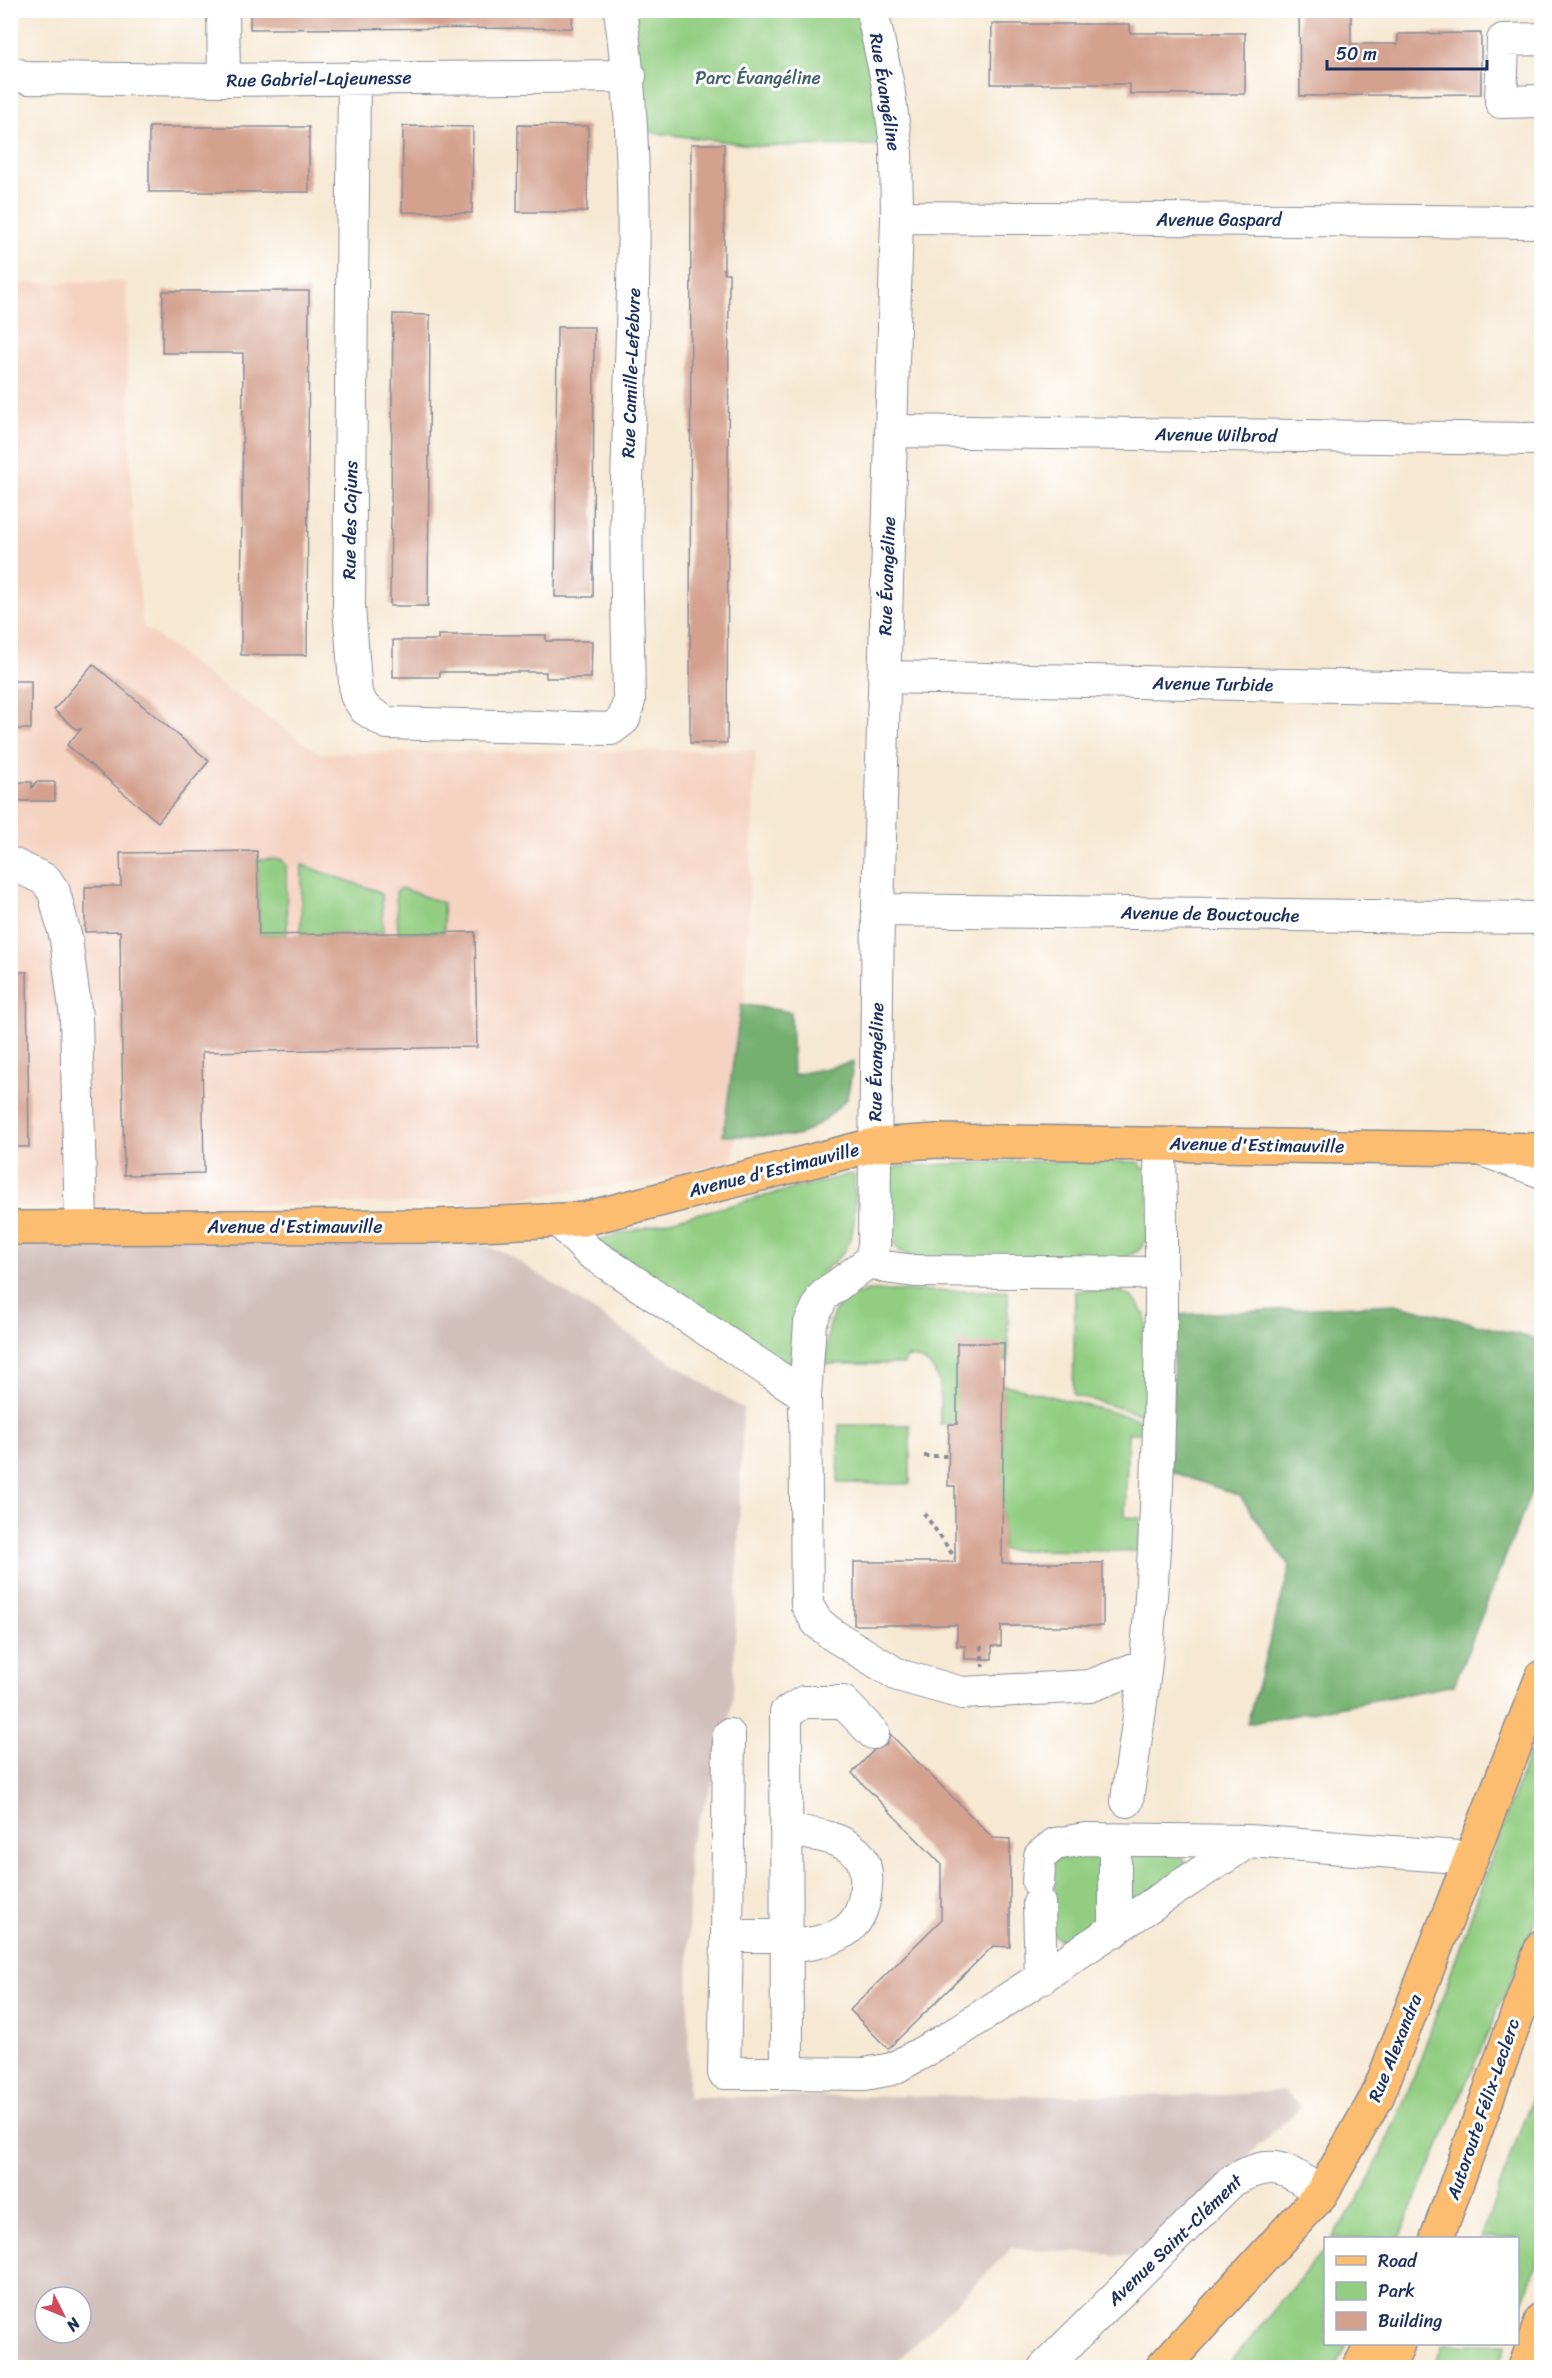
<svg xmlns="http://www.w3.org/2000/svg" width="1552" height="2378" viewBox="0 0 1552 2378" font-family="Sriracha,sans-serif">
<rect width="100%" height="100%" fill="#fff"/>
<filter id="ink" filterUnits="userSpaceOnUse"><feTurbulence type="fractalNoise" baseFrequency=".0167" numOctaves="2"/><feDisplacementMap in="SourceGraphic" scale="12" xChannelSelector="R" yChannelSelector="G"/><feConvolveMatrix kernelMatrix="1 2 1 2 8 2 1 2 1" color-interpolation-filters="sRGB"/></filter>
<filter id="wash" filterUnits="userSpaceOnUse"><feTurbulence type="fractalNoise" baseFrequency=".008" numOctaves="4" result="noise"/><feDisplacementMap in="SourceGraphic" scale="24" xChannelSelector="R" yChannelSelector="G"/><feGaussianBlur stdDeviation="1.35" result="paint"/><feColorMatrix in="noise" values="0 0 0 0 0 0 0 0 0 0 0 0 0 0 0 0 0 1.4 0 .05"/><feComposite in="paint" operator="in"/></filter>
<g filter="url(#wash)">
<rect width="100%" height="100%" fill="#f6e8d2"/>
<path fill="#f5d3c1" d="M126,282L132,517L143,626L228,690L319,753L756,750L741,1083L733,1161L656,1180L484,1203L11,1206L10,283Z"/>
<path fill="#d1c0bc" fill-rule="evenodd" d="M436,1226L509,1255L743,1409L733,1694L726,1748L689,1845L688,2097L1223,2095L1284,2091L1301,2107L1145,2249L1129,2256L1012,2248L891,2367H11L10,1228ZM45,2297H81V2333H45Z"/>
<path fill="#92cd81" stroke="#567e70" stroke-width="1.5" d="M620,11H872L896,145L759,146L633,130Z
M281,859L286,865L287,935H259L257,860Z
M302,865L380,892L382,895L383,933L301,935Z
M401,888L443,903L444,932L398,933L396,892Z
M1015,1161L1139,1162L1142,1168H1148V1238L1139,1250L1123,1259H917C902,1254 894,1248 888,1233L891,1167Z
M850,1174L854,1175C854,1197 858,1223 848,1244C842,1258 828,1266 817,1277C794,1299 790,1332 791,1362L781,1364L596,1240Z
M1075,1290C1099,1291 1134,1283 1142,1313L1146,1314L1144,1415L1073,1395Z
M869,1291H1008V1361H1004L957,1424H940C940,1395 945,1359 907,1357L904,1364H826C828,1329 826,1299 869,1291Z
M1003,1384L1143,1420L1141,1433H1128L1125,1517L1141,1518L1139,1551L1002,1550Z
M839,1425H910V1484L838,1483Z
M1541,1718V1903L1527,1943L1399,2238H1332L1366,2187L1413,2080Z
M1099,1846L1107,1918L1071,1941C1059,1941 1053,1937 1048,1927L1049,1862Z
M1180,1852L1186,1864L1128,1906L1119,1856Z
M1541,2073V2251L1518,2315V2238H1481Z
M1325,2248L1326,2344H1347L1335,2367H1227Z
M1443,2344H1507L1498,2367H1434Z"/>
<path fill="#75b06f" stroke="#487066" stroke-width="1.5" d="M741,1004L791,1012L793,1075L854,1062L847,1099L823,1121L798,1136H723Z
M1395,1304L1540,1340L1541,1468L1454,1685L1247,1724L1290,1567L1240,1496L1170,1471L1175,1315Z"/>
<g id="blocks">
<path fill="#d4a18f" d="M250,10H573L572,28L250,29Z
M1299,10H1351V44H1398V34L1481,33V94L1300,96Z
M992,24H1130V33H1245V94H1130V84H991Z
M518,125L588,126L587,212H517Z
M403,126L473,127L472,213L402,212Z
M149,127H309V192H149Z
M691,144H724V273H729L727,743H690Z
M163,291H309L307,655H241L243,353H162Z
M393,314L430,315L428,606H390Z
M557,327H594L593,597H555Z
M438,635H546V641H592L591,678H546V672H440V677H393V640H438Z
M93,664L209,761L158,822L67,745L81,729H76L54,710Z
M10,681H31V729H10Z
M10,782H32V788L36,782H55V801H10Z
M257,851L259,935L475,932L477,1047L202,1052L204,1173L124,1175L120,931L85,932V887L121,886L120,853Z
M10,972H27L29,1147H10Z
M957,1343H1004L1002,1563H1103V1626H1001V1646H992V1659H965V1646H957V1625H854V1562H955V1486H948L949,1424H957Z
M890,1734L993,1838L1010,1839V1947L993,1946L888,2049L850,2010L941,1920V1864L852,1773L874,1750L886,1745Z"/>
</g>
</g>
<g filter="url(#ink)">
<use href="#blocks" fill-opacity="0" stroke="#888c98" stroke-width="1.5"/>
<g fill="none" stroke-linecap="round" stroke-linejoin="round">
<g stroke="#888c98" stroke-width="34">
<path id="minor" d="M223,10L224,80
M872,10L888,86L896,145L897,217L878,910L874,1245L871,1260L823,1296L810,1323L805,1395L807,1605L817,1622L833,1635L898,1675L962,1693L1090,1686L1145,1665
M1542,39L1503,40L1501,102L1542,101
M10,72L27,78L224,80L630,76
M354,78L349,607L356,695L365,709L387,723L611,729L624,719L629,701C628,628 625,555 627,482C632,325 642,167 620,10
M897,217L1542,222
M891,431L1542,439
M884,677L1542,690
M10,863L46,880L54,892L66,939L76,1017L81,1228
M878,910L1542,918
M1485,1151L1542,1172
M559,1221L588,1251L805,1395
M871,1260L885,1267L915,1271L1162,1273
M873,1733L843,1702H804L786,1713L787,2073L865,2074L892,2069L947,2039L1249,1841
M729,1735L727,1936H788
M1127,1801C1133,1755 1141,1708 1146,1662C1161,1490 1163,1316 1160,1144
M786,1830C809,1834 837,1835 856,1852C866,1861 867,1874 866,1886C863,1937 830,1941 788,1947
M1038,1882L1040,1856L1055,1844L1085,1839L1249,1841L1471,1858
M1039,1903L1041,1979
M1115,1931V1840
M727,1936L724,2073H787
M1044,2368L1232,2181C1272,2158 1287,2167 1321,2194"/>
</g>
<g stroke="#888c98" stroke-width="36">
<path id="major" d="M10,1228L436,1226L584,1219L874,1145L938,1141L1542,1150
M1162,2368L1321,2194L1377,2097L1542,1677"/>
</g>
<g stroke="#888c98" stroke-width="36">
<path id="highway" d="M1437,2238L1542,1946
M1359,2368L1372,2344
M1389,2368L1398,2344
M1525,2368L1542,2319"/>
</g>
<path stroke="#888c98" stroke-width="4" stroke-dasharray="4.5 4.5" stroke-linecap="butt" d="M924,1456H949
M924,1513L955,1558
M981,1646L983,1667"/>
<use href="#minor" stroke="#fff" stroke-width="32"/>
<use href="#major" stroke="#fcbd6f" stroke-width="33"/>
<use href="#highway" stroke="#fcbd6f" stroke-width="33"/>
</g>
</g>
<g text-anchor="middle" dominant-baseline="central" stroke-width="6" stroke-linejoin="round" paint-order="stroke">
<g font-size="18" fill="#3f5e68" stroke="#fff">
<text x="758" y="78">Parc Évangéline</text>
</g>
<g font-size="18" fill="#1b2f5e" stroke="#fff">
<text transform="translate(319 79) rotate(-1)">Rue Gabriel-Lajeunesse</text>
<text transform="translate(885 92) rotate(81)">Rue Évangéline</text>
<text x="1219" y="220">Avenue Gaspard</text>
<text transform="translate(631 373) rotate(-88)">Rue Camille-Lefebvre</text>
<text transform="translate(1216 435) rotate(1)">Avenue Wilbrod</text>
<text transform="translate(350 520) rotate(-89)">Rue des Cajuns</text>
<text transform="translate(887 576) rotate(-88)">Rue Évangéline</text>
<text transform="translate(1213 684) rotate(1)">Avenue Turbide</text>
<text transform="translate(1210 914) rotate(1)">Avenue de Bouctouche</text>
<text transform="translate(876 1062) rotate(-89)">Rue Évangéline</text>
<text transform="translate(1257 1145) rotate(1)">Avenue d'Estimauville</text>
<text transform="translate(774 1170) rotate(-14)">Avenue d'Estimauville</text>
<text x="295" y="1227">Avenue d'Estimauville</text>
<text transform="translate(1395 2048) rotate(-68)">Rue Alexandra</text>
<text transform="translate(1483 2109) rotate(-71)">Autoroute Félix-Leclerc</text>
<text transform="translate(1175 2240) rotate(-44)">Avenue Saint-Clément</text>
</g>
</g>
<rect width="1552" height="2378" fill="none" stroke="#fff" stroke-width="36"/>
<rect x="1324" y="2237" width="195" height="108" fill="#ffffff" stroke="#a4acbf" stroke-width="1.5"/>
<rect x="1336" y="2256" width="30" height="9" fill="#fcbd6f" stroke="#a4acbf" stroke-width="1.5"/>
<text x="1378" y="2267" font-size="18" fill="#1b2f5e">Road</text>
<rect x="1336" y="2282" width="30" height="18" fill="#92cd81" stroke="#a4acbf" stroke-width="1.5"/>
<text x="1378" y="2297" font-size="18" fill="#1b2f5e">Park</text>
<rect x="1336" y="2312" width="30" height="18" fill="#d4a18f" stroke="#a4acbf" stroke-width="1.5"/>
<text x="1378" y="2327" font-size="18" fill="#1b2f5e">Building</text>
<g transform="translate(63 2315) rotate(133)"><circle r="28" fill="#ffffff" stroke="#a4acbf" stroke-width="1.5"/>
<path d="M0-4.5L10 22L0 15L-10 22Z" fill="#d1495b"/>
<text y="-9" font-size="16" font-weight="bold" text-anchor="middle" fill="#1b2f5e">N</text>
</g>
<path d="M1327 60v9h160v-9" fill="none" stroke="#1b2f5e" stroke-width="3"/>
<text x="1336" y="60" font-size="18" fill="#1b2f5e" stroke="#ffffff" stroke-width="4.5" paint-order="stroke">50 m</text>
</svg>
